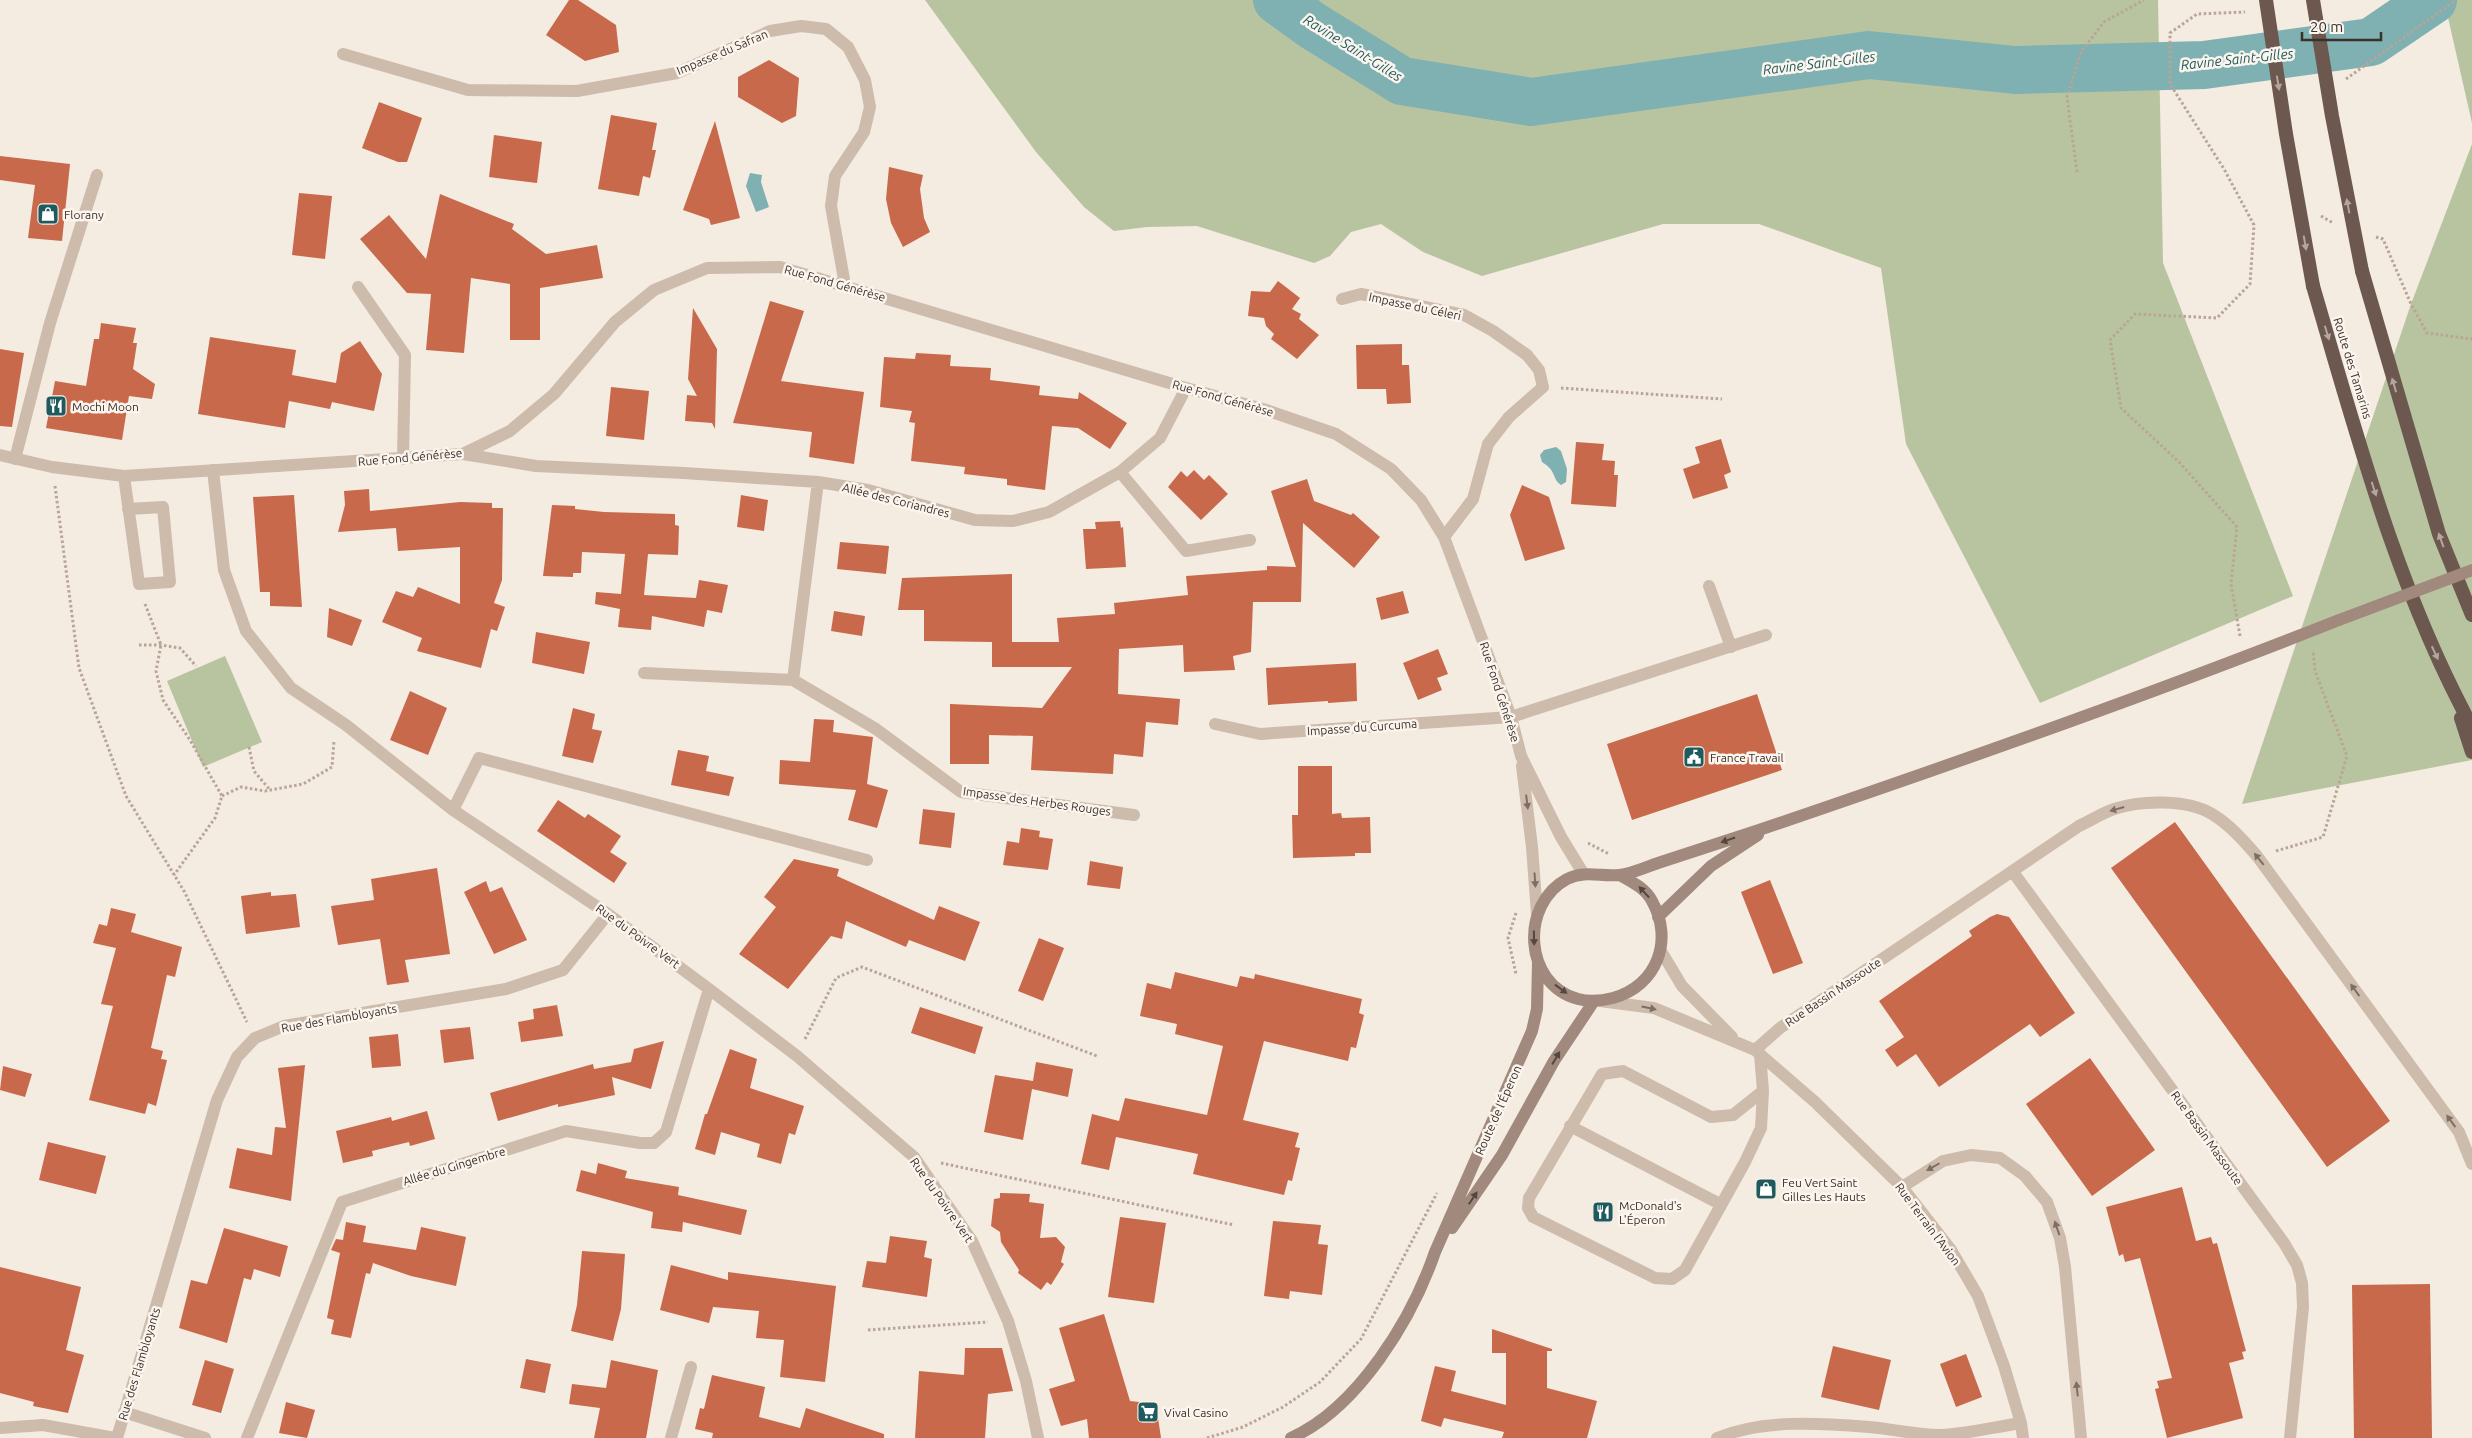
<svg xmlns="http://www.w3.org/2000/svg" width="2472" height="1438" viewBox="0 0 2472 1438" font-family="Ubuntu,sans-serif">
<rect width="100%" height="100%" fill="#f4ebe1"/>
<path fill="#b8c4a0" d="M925,0H2158L2163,263L2293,596L2040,703L1906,444L1881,268L1759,224H1663L1482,276L1423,252L1381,224L1351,232L1330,256L1314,263L1197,226L1147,227L1114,231L1084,207L1036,152Z
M2444,0H2472V123Z
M2472,144V760L2242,804L2411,304Z
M225,656L262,742L203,767L167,681Z"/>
<path fill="#7fb0b2" d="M750,173L762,175L761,182L769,207L756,212L746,186Z
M1556,447L1561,451L1567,469L1566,482L1561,485C1552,479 1557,471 1542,462L1540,455L1544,450Z"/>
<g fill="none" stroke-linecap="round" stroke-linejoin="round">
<path stroke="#7fb0b2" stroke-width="48" d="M1277,0L1313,26L1402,81L1531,102L1869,55L2015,70L2204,65L2371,42L2433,0"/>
</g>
<path fill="#c8694b" d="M569,0H578L616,25L619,52L585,61L546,35Z
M769,60L799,78L796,116L782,123L738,97V77Z
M379,102L422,118L407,162H398L362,148Z
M611,115L657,123L652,150H656L650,178L643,176L639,196L598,189Z
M715,121L740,218L711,225L709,219L683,210Z
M494,135L542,142L537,183L489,177Z
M0,156L70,164L62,241L28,238L35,185L0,180Z
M889,167L923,175L920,189L924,218L930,232L903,247L891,223L886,199Z
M299,193L332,196L325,259L292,255Z
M440,194L514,224L512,229L546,254L597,245L603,278L540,288V340H510V284L471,278L464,353L426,350L431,294L407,293L360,239L389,215L426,259Z
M1278,281L1300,298L1292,309L1301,314L1299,319L1319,335L1297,359L1271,339L1274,334L1266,326L1264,318L1248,316L1251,291L1270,292Z
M770,301L804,311L781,381L864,392L854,464L809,457L812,432L733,423Z
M693,308L717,349L715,429L712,423L685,421L687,395L697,396L688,379Z
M101,323L136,328L133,343H137L133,369L155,384L152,399L129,396L122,440L46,428L55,381L86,386L94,339H99Z
M210,337L296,350L292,375L336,383L341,353L360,341L382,374L374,411L332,402L330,409L289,401L285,428L198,414Z
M1402,344V365H1409L1411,403L1387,404L1386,389H1357L1356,345Z
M0,349L24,353L12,427L0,426Z
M916,353L951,355L950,366L991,368L990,380L1040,386L1039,395L1078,399L1079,392L1127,423L1110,449L1078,428L1052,426L1045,490L1007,485V479L964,474L965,467L911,461L915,423L909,422L912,411L880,407L884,357L915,359Z
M611,387L649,391L644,440L606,436Z
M1721,439L1731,472L1724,475L1728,488L1693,499L1683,469L1700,463L1695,447Z
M1576,442L1604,444L1602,460L1615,461L1614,475H1618L1616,507L1571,504Z
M1194,470L1204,480L1209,475L1228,494L1201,520L1168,487L1181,471L1187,477Z
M1307,479L1314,501L1351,515L1353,513L1380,537L1354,568L1303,523L1301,602H1253L1251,652L1233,656L1235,670L1184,672L1183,645L1119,649L1118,694L1180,699L1178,725L1146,722L1143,757L1114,754L1113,774L1031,770L1033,736L989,735V764H950V704L1042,708L1072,667H992V642L924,641V610H898L902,578L1012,574V642H1059L1057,618L1115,614L1114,603L1188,595L1186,576L1267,570V566L1296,567L1271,491Z
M1522,485L1549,497L1565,549L1525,561L1510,515Z
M369,489L370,511L460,502L492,503V508H503L502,580L494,603L505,607L497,631L491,629L481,668L417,651L422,638L382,622L396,591L413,597L418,587L460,604V547L398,551L396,528L338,532L345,505L344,491Z
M294,495L302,607L270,606V592H260L253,497Z
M741,495L768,500L764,531L737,527Z
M552,505L575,506V509L604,512L675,514V525L679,526L678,555L648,554L644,595L696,598L699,580L728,585L722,613L707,610L704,627L652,616L651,630L618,627L620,609L595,604L596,592L621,594L625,554L582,552L581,573H573V577L543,576Z
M1120,521L1121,528L1123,527L1126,567L1086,569L1083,529H1096L1095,522Z
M840,542L889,546L886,574L837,569Z
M1403,591L1409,613L1381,620L1376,598Z
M329,608L362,620L352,646L327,637Z
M834,611L865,616L862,636L831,631Z
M536,632L590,642L584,674L532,663Z
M1438,649L1448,674L1437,678L1442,690L1418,700L1403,663Z
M1356,663L1357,701L1328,703V701L1268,705L1266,668Z
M410,691L447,708L428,755L390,740Z
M1757,694L1782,770L1632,820L1607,744Z
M573,708L595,714L592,729L602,731L593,763L562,756Z
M814,719L834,720L833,732L873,737L867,784L888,790L877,828L848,820L856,790L779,784L780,760L810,762Z
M678,750L709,756L706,771L734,777L729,796L671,785Z
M1298,766H1332V814L1341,813L1342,818L1370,817L1371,853H1355V856L1293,858L1292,815H1298Z
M558,800L585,818L588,814L621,836L610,852L627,863L614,883L537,831Z
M923,809L955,813L951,848L919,844Z
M2175,822L2390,1121L2327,1167L2111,868Z
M1021,828L1040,831L1039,837L1053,839L1048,870L1003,865L1007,841L1019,843Z
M794,859L839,869L837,876L934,920L939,906L980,922L965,961L909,940L906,947L846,921L842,939L831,936L788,989L739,954L776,907L764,897Z
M1090,861L1123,867L1120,889L1087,885Z
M437,868L450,954L405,960L409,982L387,985L380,939L338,945L331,906L374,900L371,879Z
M1770,880L1803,963L1773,974L1741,892Z
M486,881L490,892L502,887L527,940L494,954L464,892Z
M271,892V896L296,894L300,927L246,934L241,896Z
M111,908L136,914L131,932L182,947L175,977L167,975L151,1048L163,1051L161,1059L167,1060L156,1106L148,1103L145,1114L89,1100L113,1006L101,1004L116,948L93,943L99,924L107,926Z
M1997,914L2009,917L2075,1013L2040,1037L2030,1024L1939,1087L1916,1054L1897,1067L1885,1050L1904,1037L1879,1001L1972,936L1969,931L1990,917Z
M1039,938L1064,948L1043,1001L1018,991Z
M1175,972L1237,987L1240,976L1254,979L1255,974L1362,999L1359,1013L1364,1015L1356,1048L1351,1047L1348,1061L1264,1041L1243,1120L1299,1133L1295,1147L1300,1148L1292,1181L1288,1180L1284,1195L1193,1174L1198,1154L1116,1137L1109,1170L1081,1164L1092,1114L1119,1121L1125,1098L1207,1115L1223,1046L1175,1034L1177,1024L1140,1016L1147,983L1171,989Z
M557,1005L563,1036L521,1042L518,1022L534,1019L533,1009Z
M920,1007L983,1027L975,1054L911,1033Z
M470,1027L474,1059L444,1063L440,1030Z
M398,1034L401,1066L372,1068L369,1037Z
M664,1041L651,1089L612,1077L615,1095L558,1107V1104L498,1121L490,1093L593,1064L594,1069L631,1062L634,1049Z
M730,1049L757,1059L750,1088L804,1106L795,1135L789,1133L781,1164L757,1157L760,1144L721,1132L715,1155L695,1149L705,1114H707Z
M2090,1058L2155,1150L2092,1196L2026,1104Z
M1036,1062L1073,1069L1068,1097L1032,1089L1023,1140L984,1132L995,1075L1033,1081Z
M305,1065L291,1201L229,1188L237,1148L272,1155L275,1127L286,1128L278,1068Z
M3,1066L32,1074L25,1097L0,1090Z
M427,1111L435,1139L410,1146L409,1142L372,1151L373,1156L343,1163L336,1131L391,1117L392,1121Z
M48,1142L106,1156L96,1194L39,1180Z
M598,1163L627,1171L625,1178L679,1187L678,1195L747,1210L741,1235L683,1222L682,1232L651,1228L653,1212L576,1191L581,1170L596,1174Z
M2182,1187L2196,1241L2211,1237L2213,1244L2217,1243L2233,1303L2246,1351L2242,1352L2244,1359L2229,1363L2243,1418L2167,1438L2155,1389L2159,1388L2157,1381L2172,1378L2140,1258L2125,1262L2123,1254L2119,1256L2106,1207Z
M1000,1193L1030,1194L1029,1202L1044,1204L1040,1238L1056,1237L1065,1247L1061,1262L1064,1264L1051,1285L1047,1282L1041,1290L1018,1273L1019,1270L1001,1242L1000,1232L991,1226L994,1199L1000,1198Z
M1120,1217L1166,1223L1154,1303L1108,1297Z
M1273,1221L1321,1225L1318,1244L1328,1245L1322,1295L1290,1291L1289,1299L1264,1296Z
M346,1222L366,1226L363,1242L416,1250L421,1227L466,1237L456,1286L411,1276L373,1263L370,1274L366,1273L351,1338L331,1334L334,1320L327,1318L340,1253L331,1250L336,1239L343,1240Z
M224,1228L288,1246L280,1277L254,1269L251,1280L244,1278L227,1343L179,1328L191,1280L207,1284Z
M890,1236L927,1241L924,1257L932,1259L927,1297L862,1287L867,1261L886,1263Z
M582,1251L625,1254L621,1309L613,1341L571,1331L577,1305Z
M671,1265L728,1280V1272L836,1286L825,1382L780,1377L784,1340L756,1338L759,1311L713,1307L709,1323L660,1310Z
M0,1267L81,1287L66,1350L84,1355L68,1413L33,1406L34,1402L0,1393Z
M2430,1284L2432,1438H2354L2352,1285Z
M1104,1314L1130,1401L1156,1404L1161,1438H1089L1087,1419L1061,1426L1049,1389L1075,1381L1059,1328Z
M1492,1329L1552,1349V1351H1547V1388L1597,1401L1587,1438H1502L1504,1432L1444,1418L1441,1427L1421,1421L1435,1366L1456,1371L1451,1391L1506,1405V1353H1492Z
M1833,1346L1891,1360L1879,1410L1821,1397Z
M965,1348H1002L1013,1391L988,1394L985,1438H915L919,1371L964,1375Z
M1966,1354L1982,1397L1956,1407L1940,1364Z
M526,1359L551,1364L545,1393L520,1388Z
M205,1360L234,1369L221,1413L192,1405Z
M611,1360L658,1370L646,1438H594L600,1408L569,1404L572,1384L606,1388Z
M712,1375L765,1387L759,1417L800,1428L806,1408L884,1434V1438H712L713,1433L695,1429L700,1408L704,1409Z
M286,1402L315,1410L307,1438L279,1433Z"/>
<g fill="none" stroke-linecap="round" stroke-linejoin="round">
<path stroke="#b9a596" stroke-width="3" stroke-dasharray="2.5 2.5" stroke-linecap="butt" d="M2346,79L2456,0
M2077,172L2067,97L2081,52L2104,22L2144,0
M2321,216L2333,223
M2376,237L2383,239L2411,304L2427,333L2472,339
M1561,388L1722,399
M55,486L79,668L126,796L184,891L247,1022
M145,604L161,645L156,671L163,700L190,740L222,796L215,818L174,875
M2240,636L2231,584L2237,527L2179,462L2121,408L2110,340L2135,314L2217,318L2250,284L2254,225L2224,169L2170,84V33L2197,14L2245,12
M139,645H161L180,648L196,666
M249,747L254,771L270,790
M222,796L241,787L265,791L303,784L332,767L334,741
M1588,843L1609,854
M2276,851L2323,837L2347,756L2315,671L2313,650
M1516,913L1508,938L1516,974
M805,1039L836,978L862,967L1097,1056
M941,1163L1234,1225
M868,1330L988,1322
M1207,1438L1243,1427L1283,1407L1320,1382L1361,1339L1437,1193"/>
<path stroke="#cdbbac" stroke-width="12" d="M358,287L405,355L403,459
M124,476L139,584L170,582L163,507L128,509
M1709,586L1731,647
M1511,717L1766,635
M1760,1054L1763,1091L1761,1128L1745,1162L1685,1270L1672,1279L1655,1278L1533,1217L1528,1208L1529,1198L1602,1074L1623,1071L1711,1117L1733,1115L1763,1091
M1570,1126L1720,1204"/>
<path stroke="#cdbbac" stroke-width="12" d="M343,54L468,90L577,91L677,73L770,31L801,26L826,29L848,47L865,80L870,107L864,132L835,176L831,206L845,285
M1342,299L1361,294L1464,315L1493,331L1527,355L1539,370L1543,387L1509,417L1488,444L1473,499L1444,537
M463,454L536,466L684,473L818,482L868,490L975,520L1013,521L1049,512L1120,472L1160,438L1186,388
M15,459L50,323L97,175
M213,470L224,570L246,631L291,688L346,725L453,810L608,914L709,989L797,1056L914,1157L972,1241L1008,1321L1026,1381L1038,1438
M1120,472L1186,551L1250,540
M818,482L793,680L876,729L961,792L1134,815
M644,673L793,680
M1215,724L1260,734L1511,717
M453,810L479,758L867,860
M2013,872L2284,1243L2297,1265L2302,1283L2303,1307L2290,1438
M1661,951L1682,986L1732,1037
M1600,1001L1654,1008L1755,1050L1815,1102L1902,1187L1951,1250L1978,1296L2004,1366L2021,1423L2023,1438
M1755,1050L1780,1028L2079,826C2090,821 2102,813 2114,809C2141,800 2187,799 2212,814C2229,824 2244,841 2257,856L2459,1132L2472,1164
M1902,1187L1943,1161L1971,1155L2000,1158L2025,1176L2047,1202L2060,1238L2065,1267L2081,1438
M124,1412L205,1438
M0,1428L43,1425L115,1438
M117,1438L217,1100L237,1057L255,1038L284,1026L506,989L563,970L608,914
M247,1438L342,1202L566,1131L640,1143H654L666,1132L709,989
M671,1438L691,1367
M1717,1438C1763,1419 1819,1423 1869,1427C1893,1429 1916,1435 1941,1435C1967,1434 1995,1427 2021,1423"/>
<path stroke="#cdbbac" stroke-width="12" d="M0,455L52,467L124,476L463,454L510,431L554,394L615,322L654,290L707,268L780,267L1186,388L1263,409L1336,434L1391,469L1421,500L1444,537L1511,717L1521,756L1561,837L1583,873
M1522,766L1532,847L1537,914"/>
<path stroke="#a18a7d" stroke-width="12" d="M1620,875C1632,882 1645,888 1652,901C1674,940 1657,986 1613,998C1601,1001 1590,1002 1578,999C1523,984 1520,904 1567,879C1585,870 1601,877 1619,875C1632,874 1646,867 1658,863C1692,852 1725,841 1759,830C1954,764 2147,696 2339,620
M1658,917L1711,866L1758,835
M1452,1228L1502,1155L1554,1061L1594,1001
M1291,1438C1358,1408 1412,1319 1435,1252L1532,1031L1537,1009L1538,962"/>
<path stroke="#6c584f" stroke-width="14" d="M2362,271L2439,534L2472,615
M2313,286C2357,436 2397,589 2472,727
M2461,718L2472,752"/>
<path stroke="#a18a7d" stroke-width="12" d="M2339,620L2472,570"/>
<path stroke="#6c584f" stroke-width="14" d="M2266,0L2286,134L2313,286
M2313,0L2332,116L2362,271"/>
</g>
<defs><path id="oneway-solid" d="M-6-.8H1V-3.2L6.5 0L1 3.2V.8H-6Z" transform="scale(1.25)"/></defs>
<g fill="#b4a69e">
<use href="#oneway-solid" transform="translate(2278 83) rotate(81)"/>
<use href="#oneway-solid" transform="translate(2348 206) rotate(-101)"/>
<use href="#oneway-solid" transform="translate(2305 243) rotate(80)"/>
<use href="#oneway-solid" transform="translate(2327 333) rotate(73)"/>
<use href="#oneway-solid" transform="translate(2394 385) rotate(-106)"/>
<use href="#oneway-solid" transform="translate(2374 489) rotate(72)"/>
<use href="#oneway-solid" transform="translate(2441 540) rotate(-110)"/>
<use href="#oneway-solid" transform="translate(2435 653) rotate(65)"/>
</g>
<g fill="#7d6f65">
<use href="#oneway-solid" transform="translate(1527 802) rotate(83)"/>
<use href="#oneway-solid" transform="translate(2117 809) rotate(164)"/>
<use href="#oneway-solid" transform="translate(2259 859) rotate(-129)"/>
<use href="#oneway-solid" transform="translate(1535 880) rotate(86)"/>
<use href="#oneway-solid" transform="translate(2355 990) rotate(-126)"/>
<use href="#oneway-solid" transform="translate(1649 1008) rotate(12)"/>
<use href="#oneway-solid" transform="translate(2451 1121) rotate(-126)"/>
<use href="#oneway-solid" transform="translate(1933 1167) rotate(150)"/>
<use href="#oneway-solid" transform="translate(2057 1228) rotate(-109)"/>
<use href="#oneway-solid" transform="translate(2077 1389) rotate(-96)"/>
</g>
<g fill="#544640">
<use href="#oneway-solid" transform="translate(1728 840) rotate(161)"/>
<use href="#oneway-solid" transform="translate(1644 892) rotate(-133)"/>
<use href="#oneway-solid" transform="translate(1534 938) rotate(89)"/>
<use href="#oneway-solid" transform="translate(1561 989) rotate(36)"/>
<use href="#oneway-solid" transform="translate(1556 1058) rotate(-59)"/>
<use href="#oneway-solid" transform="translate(1473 1198) rotate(-56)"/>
</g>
<defs>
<g id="shop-square" transform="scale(1.125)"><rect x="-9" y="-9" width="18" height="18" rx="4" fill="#1f5a5e" stroke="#fbf5ee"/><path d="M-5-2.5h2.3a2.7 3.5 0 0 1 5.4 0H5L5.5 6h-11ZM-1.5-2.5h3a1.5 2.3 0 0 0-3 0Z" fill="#fff"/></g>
<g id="restaurant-square" transform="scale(1.125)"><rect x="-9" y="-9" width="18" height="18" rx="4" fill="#1f5a5e" stroke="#fbf5ee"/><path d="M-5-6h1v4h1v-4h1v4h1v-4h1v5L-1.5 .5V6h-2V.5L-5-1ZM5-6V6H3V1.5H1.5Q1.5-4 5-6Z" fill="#fff"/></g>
<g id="civic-square" transform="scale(1.125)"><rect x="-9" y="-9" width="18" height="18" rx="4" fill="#1f5a5e" stroke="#fbf5ee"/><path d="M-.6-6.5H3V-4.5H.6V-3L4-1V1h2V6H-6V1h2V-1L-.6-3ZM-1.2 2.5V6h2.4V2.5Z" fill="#fff"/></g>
<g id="supermarket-square" transform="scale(1.125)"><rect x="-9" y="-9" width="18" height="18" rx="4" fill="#1f5a5e" stroke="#fbf5ee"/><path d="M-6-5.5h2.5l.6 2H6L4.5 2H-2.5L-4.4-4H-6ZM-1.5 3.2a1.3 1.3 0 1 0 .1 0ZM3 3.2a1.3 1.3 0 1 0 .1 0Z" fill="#fff"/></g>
</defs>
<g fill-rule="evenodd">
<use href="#shop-square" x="48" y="214"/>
<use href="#restaurant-square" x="56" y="406"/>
<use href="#civic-square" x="1694" y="757"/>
<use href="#shop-square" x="1766" y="1189"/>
<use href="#restaurant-square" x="1603" y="1212"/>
<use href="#supermarket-square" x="1148" y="1412"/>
</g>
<g text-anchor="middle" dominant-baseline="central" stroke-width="5" stroke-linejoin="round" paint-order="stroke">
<g font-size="12" fill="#3b302b" stroke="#fbf5ee">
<text transform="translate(722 52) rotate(-23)">Impasse du Safran</text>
<text transform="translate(835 283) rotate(16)">Rue Fond Générèse</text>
<text transform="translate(1415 306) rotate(12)">Impasse du Céleri</text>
<text transform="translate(2353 368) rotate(73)">Route des Tamarins</text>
<text transform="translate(1223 398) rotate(16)">Rue Fond Générèse</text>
<text transform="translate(410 457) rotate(-5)">Rue Fond Générèse</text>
<text transform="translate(896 500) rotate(14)">Allée des Coriandres</text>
<text transform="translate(1500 692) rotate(72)">Rue Fond Générèse</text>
<text transform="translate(1362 727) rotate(-4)">Impasse du Curcuma</text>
<text transform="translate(1037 801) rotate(8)">Impasse des Herbes Rouges</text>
<text transform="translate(638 936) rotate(36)">Rue du Poivre Vert</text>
<text transform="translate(1833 992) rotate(-34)">Rue Bassin Massoute</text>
<text transform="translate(339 1018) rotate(-10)">Rue des Flambloyants</text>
<text transform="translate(1498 1110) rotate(-66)">Route de l'Éperon</text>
<text transform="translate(2207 1138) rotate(54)">Rue Bassin Massoute</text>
<text transform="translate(454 1166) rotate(-17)">Allée du Gingembre</text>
<text transform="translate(942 1200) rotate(55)">Rue du Poivre Vert</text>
<text transform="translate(1928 1224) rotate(53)">Rue Terrain l'Avion</text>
<text transform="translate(139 1364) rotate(-73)">Rue des Flambloyants</text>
</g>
<g font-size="12" fill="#3b302b" stroke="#fbf5ee" text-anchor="start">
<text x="64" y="214">Florany</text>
<text x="72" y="406">Mochi Moon</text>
<text x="1710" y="757">France Travail</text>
<text x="1782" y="1182">Feu Vert Saint<tspan x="1782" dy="14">Gilles Les Hauts</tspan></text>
<text x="1619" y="1205">McDonald's<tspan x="1619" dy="14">L'Éperon</tspan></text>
<text x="1164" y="1412">Vival Casino</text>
</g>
<g font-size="14" font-style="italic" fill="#1f5a5e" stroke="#fbf5ee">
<text transform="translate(1353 48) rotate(32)">Ravine Saint-Gilles</text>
<text transform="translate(2237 59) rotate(-6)">Ravine Saint-Gilles</text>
<text transform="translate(1819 63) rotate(-7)">Ravine Saint-Gilles</text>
</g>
</g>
<path d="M2302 32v8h79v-8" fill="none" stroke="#3b302b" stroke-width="2.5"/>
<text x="2310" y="32" font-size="15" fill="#3b302b" stroke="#fbf5ee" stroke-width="4" paint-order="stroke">20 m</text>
</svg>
